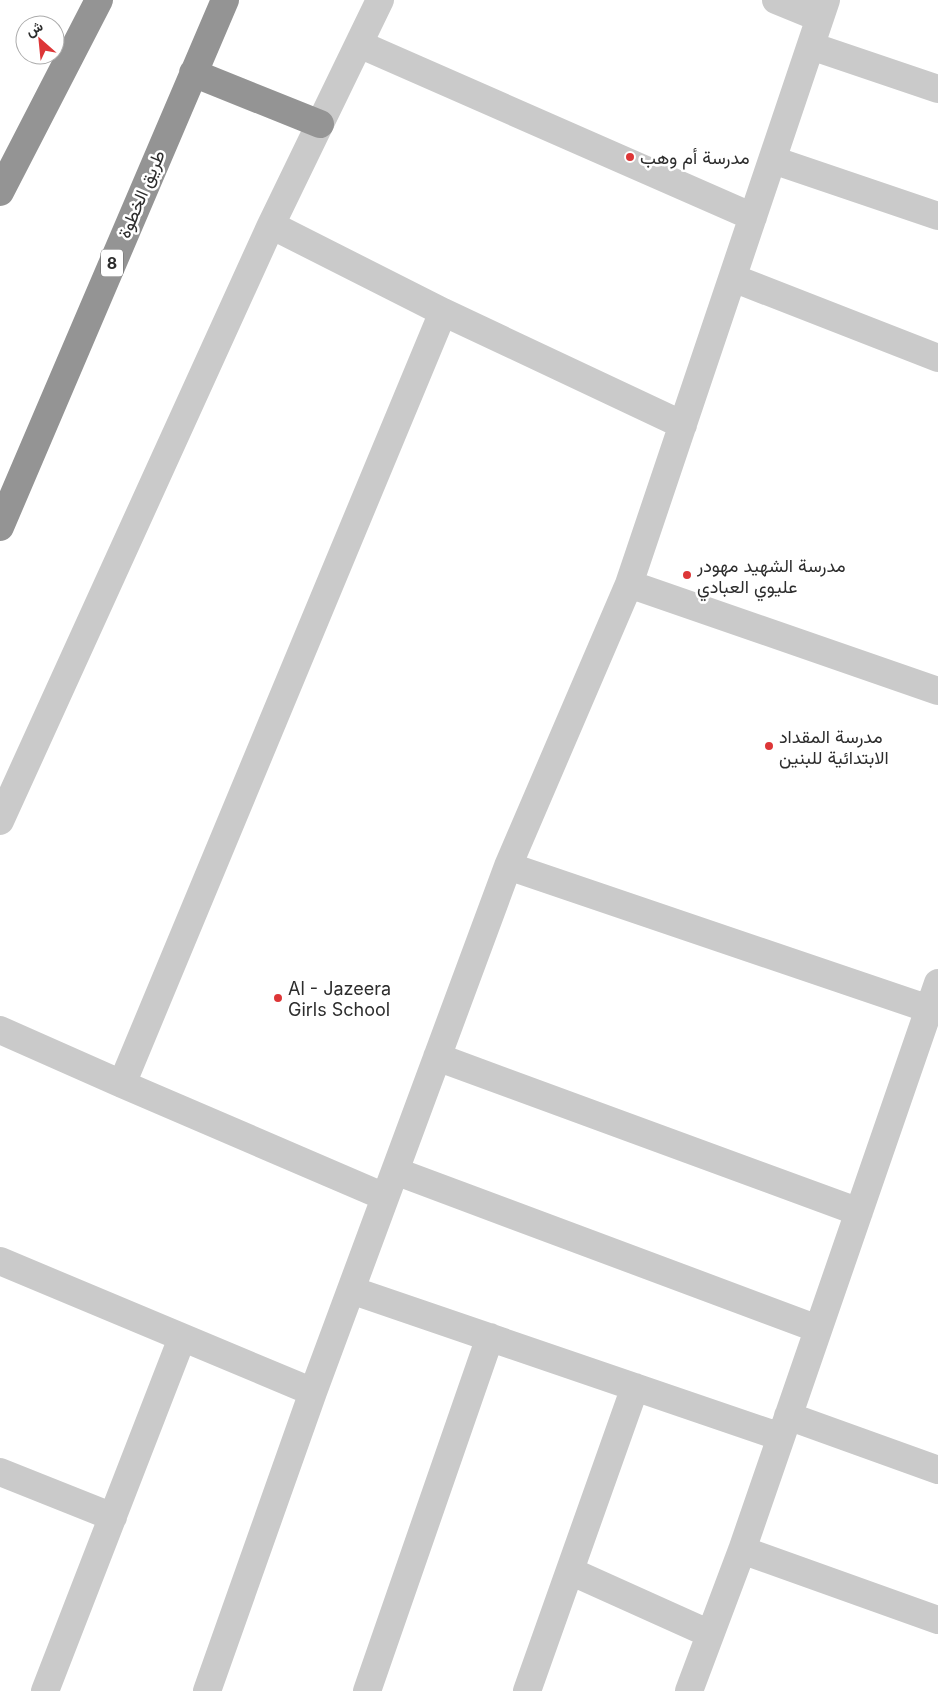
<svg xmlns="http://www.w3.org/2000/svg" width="938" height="1691" viewBox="0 0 938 1691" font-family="Inter,Vazirmatn,sans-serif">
<rect width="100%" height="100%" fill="#fff"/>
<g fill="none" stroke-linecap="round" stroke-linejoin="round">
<path stroke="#cacaca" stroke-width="28" d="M776,0L820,18
M359,44L753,217
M811,46L938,89
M773,160L938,216
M271,225L443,312L683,425
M733,278L938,358
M629,584L938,691
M0,821L271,225L380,0
M508,866L938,1012
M0,1030L122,1084L385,1197
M437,1057L859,1212
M122,1084L443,312
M395,1171L818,1329
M0,1261L313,1392
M351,1290L781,1437
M788,1416L938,1470
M0,1472L113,1517
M742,1550L938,1620
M570,1571L710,1634
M45,1691L182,1338
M207,1691L313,1392L508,866L629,584L826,0
M367,1691L490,1337
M527,1691L635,1387
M689,1691L742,1550L938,983"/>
<path stroke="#949494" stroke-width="28" d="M193,73L320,124
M0,192L99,0
M0,527L225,0"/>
</g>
<g fill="#dd3637" stroke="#fff" stroke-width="2">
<circle cx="630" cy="157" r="5"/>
<circle cx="687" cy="575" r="5"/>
<circle cx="769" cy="746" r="5"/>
<circle cx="278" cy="998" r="5"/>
</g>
<g text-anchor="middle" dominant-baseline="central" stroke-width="5" stroke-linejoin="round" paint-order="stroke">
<rect fill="#fff" stroke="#6c6c6c" stroke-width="1" x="101" y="249.5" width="22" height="27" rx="4"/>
<g font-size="16" font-weight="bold" fill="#2d2d2d">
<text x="112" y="263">8</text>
</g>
<g font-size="18" fill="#2d2d2d" stroke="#fff" text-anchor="start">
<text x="640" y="157">مدرسة أم وهب</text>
<text x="697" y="565">مدرسة الشهيد مهودر<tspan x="697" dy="21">عليوي العبادي</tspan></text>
<text x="779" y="736">مدرسة المقداد<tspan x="779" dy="21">الابتدائية للبنين</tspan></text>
<text x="288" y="988">Al - Jazeera<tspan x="288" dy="21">Girls School</tspan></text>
</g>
<g font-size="18" fill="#2d2d2d" stroke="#fff">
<text transform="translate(141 194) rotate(-67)">طريق الخطوة</text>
</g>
</g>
<g transform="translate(40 40) rotate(333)"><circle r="24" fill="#ffffff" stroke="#ababab"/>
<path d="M0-4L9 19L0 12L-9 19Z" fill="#dd3637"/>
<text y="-8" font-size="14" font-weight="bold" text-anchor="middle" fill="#2d2d2d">ش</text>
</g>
</svg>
